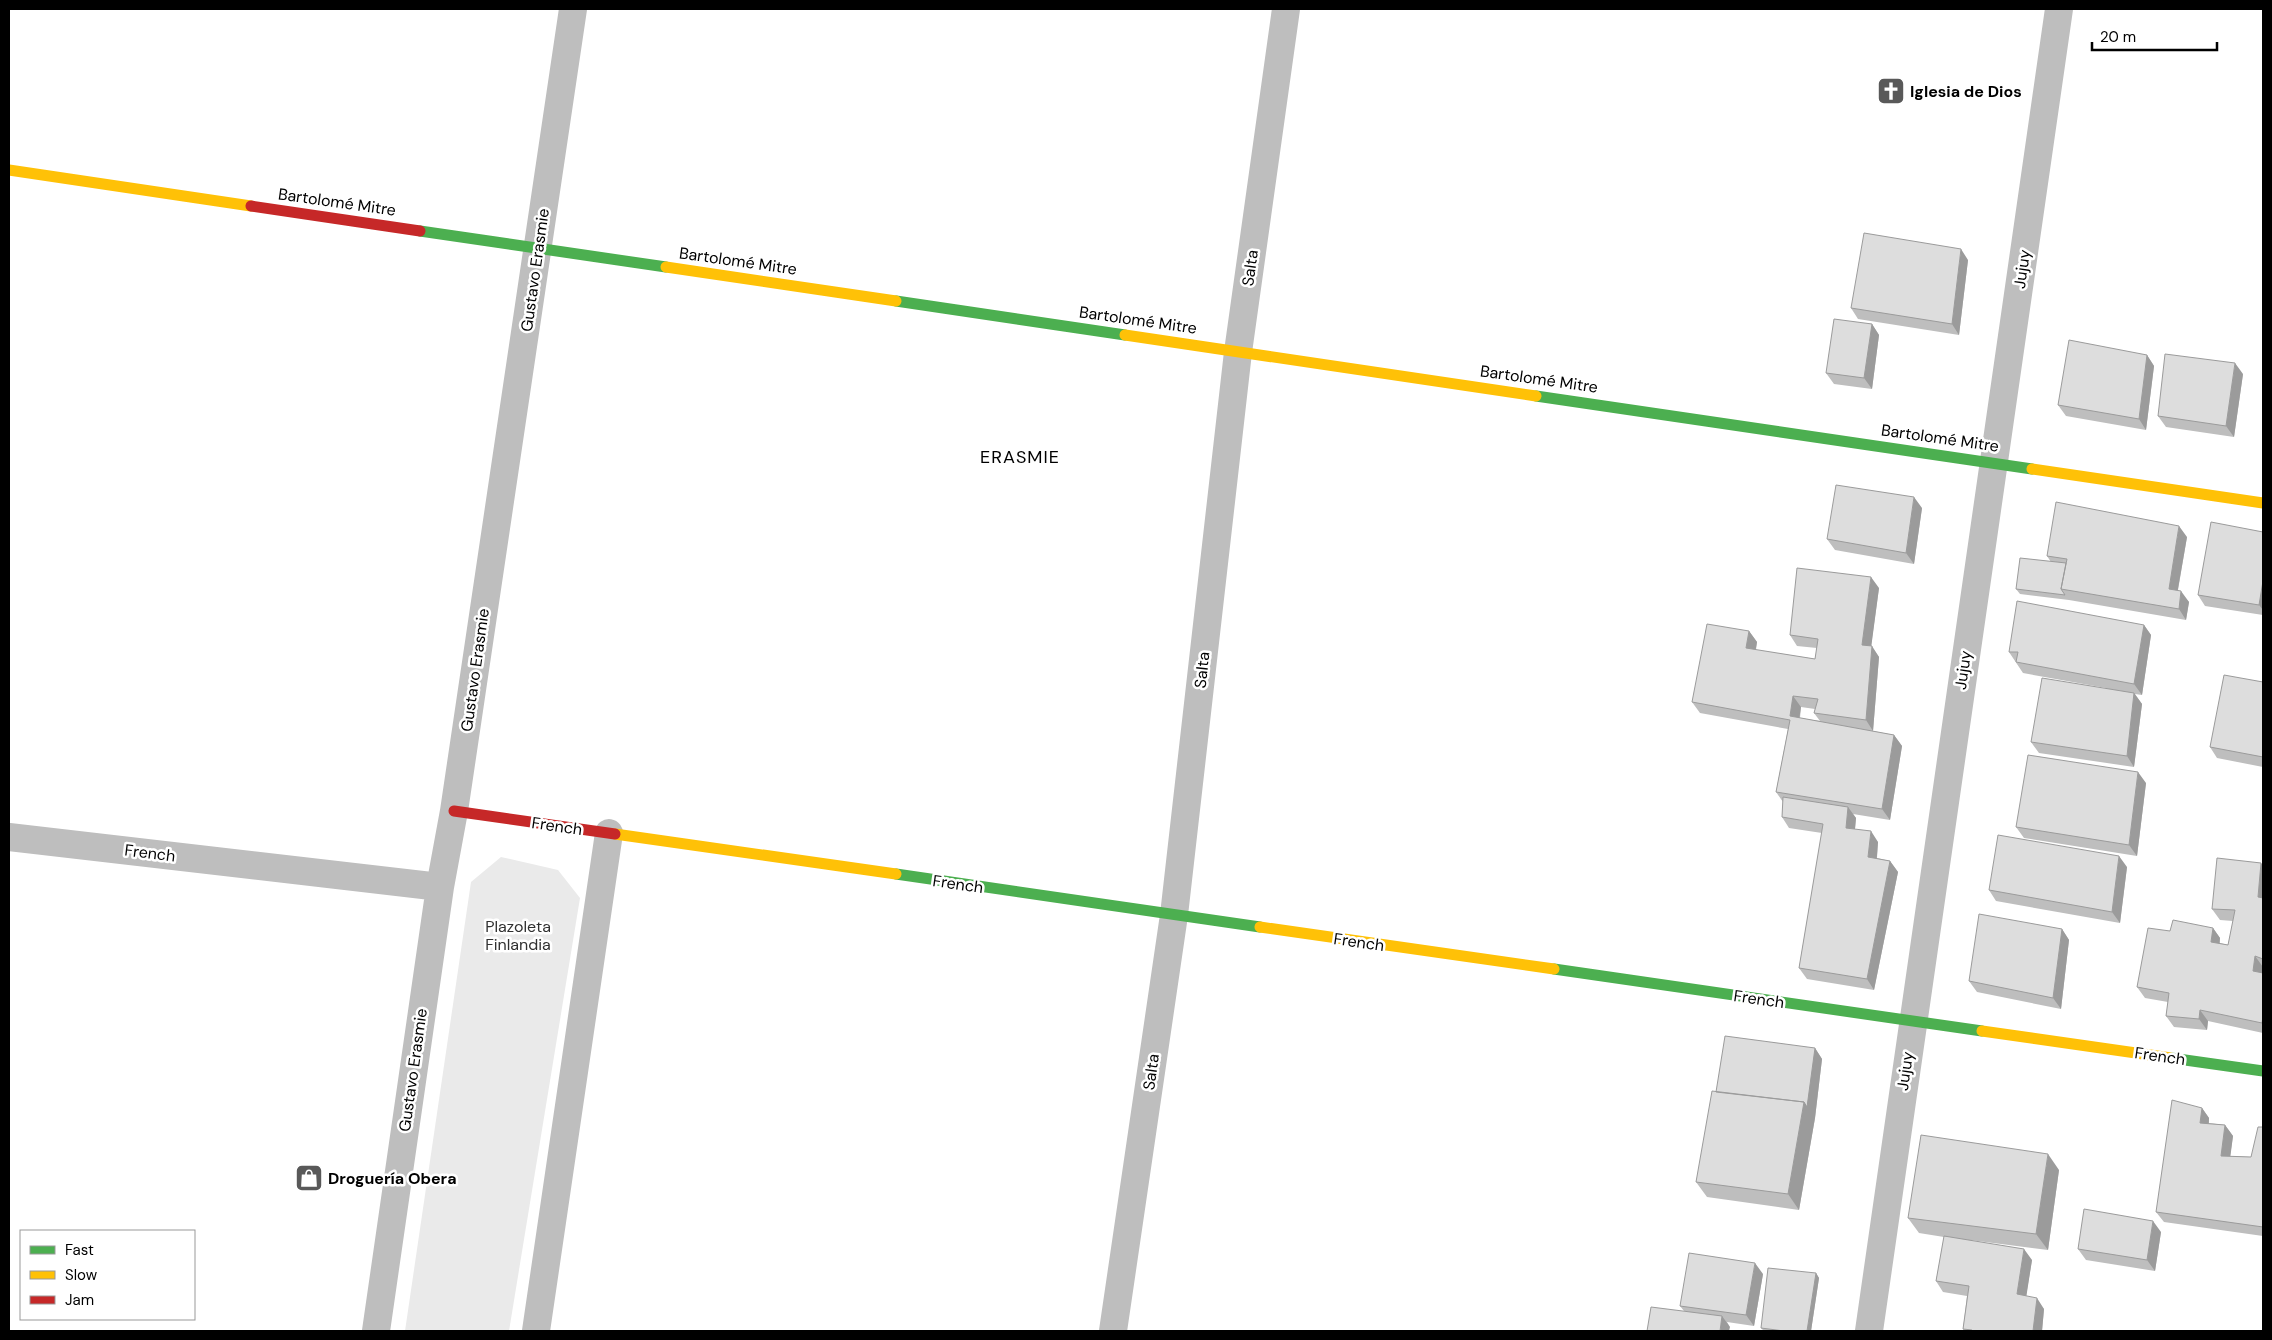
<svg xmlns="http://www.w3.org/2000/svg" width="2272" height="1340" viewBox="0 0 2272 1340" font-family="'DM Sans',sans-serif">
<rect width="100%" height="100%" fill="#fff"/>
<path fill="#eaeaea" d="M501,857L558,870L580,898L509,1331H405L471,882Z"/>
<g fill="none" stroke-linecap="round" stroke-linejoin="round">
<path stroke="#bebebe" stroke-width="28" d="M9,837L440,887
M376,1331L440,887L454,811L573,9
M536,1331L609,833
M1113,1331L1174,915L1238,352L1286,9
M1869,1331L2059,9"/>
<path stroke="#4caf50" stroke-width="11" d="M420,231L666,267
M896,301L1125,335
M1536,396L2032,469
M896,874L1260,927
M1554,969L1982,1031
M2171,1058L2263,1071"/>
<path stroke="#ffc107" stroke-width="11" d="M9,170L251,206
M666,267L896,301
M1125,335L1536,396
M2032,469L2263,503
M615,834L896,874
M1260,927L1554,969
M1982,1031L2171,1058"/>
<path stroke="#c62828" stroke-width="11" d="M251,206L420,231
M454,811L615,834"/>
</g>
<path fill="#bebebe" fill-rule="evenodd" d="M1968,260L1959,335L1858,319L1851,308Z
M1872,324L1879,335L1872,389L1834,384L1826,373Z
M2147,355L2154,366L2146,430L2066,416L2058,405Z
M2243,374L2234,437L2166,427L2158,416Z
M1922,508L1914,564L1835,550L1827,539Z
M2263,532V615L2205,606L2198,595Z
M2187,537L2178,590L2189,602L2186,620L2069,600L2020,594L2016,589L2051,562L2047,556Z
M1879,588L1871,646L1879,657L1873,731L1894,735L1902,746L1890,820L1853,814L1856,818L1855,829L1878,842L1877,858L1890,861L1898,872L1874,990L1807,979L1799,968L1822,833L1789,828L1782,817L1783,802L1776,792L1788,729L1700,713L1692,702L1749,631L1757,642L1756,650L1815,659L1817,648L1797,646L1790,635ZM1801,707L1815,709L1814,713L1820,721L1800,718Z
M2144,625L2151,635L2142,695L2135,694L2142,704L2134,767L2039,753L2031,742L2106,688L2023,673L2009,652Z
M2263,682V767L2217,758L2210,747Z
M2146,783L2137,856L2024,838L2016,827Z
M2263,866V968L2262,973H2263V1033L2208,1021L2207,1030L2174,1027L2166,1016L2168,1002L2145,998L2137,987L2170,931L2213,928L2220,938V943L2228,945L2233,921L2220,920L2212,909Z
M2127,867L2120,923L1996,901L1989,890Z
M2062,929L2069,940L2061,1009L1977,992L1969,981Z
M1815,1048L1822,1059L1815,1118L1799,1210L1707,1197L1696,1182L1716,1092Z
M2202,1108L2209,1118V1123L2225,1125L2233,1136L2230,1156L2251,1157L2263,1127V1236L2164,1222L2156,1212Z
M2059,1170L2048,1250L1970,1240L2032,1260L2026,1296L2044,1309L2042,1331H1964L1963,1329L1967,1296L1943,1292L1936,1281L1944,1237L1919,1233L1908,1218Z
M2161,1232L2155,1271L2086,1260L2078,1249Z
M1816,1273L1819,1278L1811,1331H1764L1761,1328Z
M1763,1274L1754,1326L1727,1322L1730,1327L1684,1311L1680,1306Z"/>
<path fill="#9b9b9b" d="M1961,249L1968,260L1959,335L1952,324Z
M1872,324L1879,335L1872,389L1864,378Z
M2147,355L2154,366L2146,430L2139,419Z
M2235,363L2243,374L2234,437L2226,426Z
M1914,497L1922,508L1914,564L1906,553Z
M2179,526L2187,537L2176,600L2169,589Z
M1871,577L1879,588L1870,656L1862,645Z
M2263,581V610L2259,605Z
M2181,591L2189,602L2186,620L2179,609Z
M2144,625L2151,635L2142,695L2134,684Z
M1749,631L1757,642L1754,659L1746,648Z
M1872,646L1879,657L1873,731L1866,720Z
M2134,693L2142,704L2134,767L2127,756Z
M1793,696L1801,707L1798,727L1790,716Z
M1894,735L1902,746L1890,820L1882,809Z
M2138,772L2146,783L2137,856L2129,845Z
M1848,807L1856,818L1854,839L1846,828Z
M1871,831L1878,842L1876,868L1868,857Z
M2119,856L2127,867L2120,923L2112,912Z
M1890,861L1898,872L1874,990L1867,979Z
M2261,863L2263,866V905L2258,897Z
M2213,928L2220,938L2218,953L2211,942Z
M2062,929L2069,940L2061,1009L2053,998Z
M2255,956L2263,967L2261,982L2253,971Z
M2200,1010L2208,1021L2207,1030L2199,1019Z
M1815,1048L1822,1059L1815,1118L1799,1210L1788,1194L1804,1102Z
M2202,1108L2209,1118L2208,1134L2200,1123Z
M2225,1125L2233,1136L2229,1167L2221,1156Z
M2048,1154L2059,1170L2048,1250L2036,1234Z
M2153,1221L2161,1232L2155,1271L2147,1260Z
M2024,1249L2032,1260L2025,1305L2017,1294Z
M1755,1263L1763,1274L1754,1326L1746,1315Z
M1816,1273L1819,1278L1811,1331H1807Z
M2037,1298L2044,1309L2042,1331H2033Z
M1722,1316L1730,1327L1729,1331H1720Z"/>
<path fill="#ddd" stroke="#9b9b9b" d="M1864,233L1961,249L1952,324L1851,308Z
M1834,319L1872,324L1864,378L1826,373Z
M2069,340L2147,355L2139,419L2058,405Z
M2165,354L2235,363L2226,426L2158,416Z
M1836,485L1914,497L1906,553L1827,539Z
M2056,502L2179,526L2169,589L2181,591L2179,609L2061,589L2067,559L2047,556Z
M2211,522L2263,532V581L2259,605L2198,595Z
M2020,558L2066,563L2061,589L2065,595L2016,589Z
M1797,568L1871,577L1862,645L1872,646L1866,720L1814,713L1818,699L1793,696L1790,716L1894,735L1882,809L1776,792L1790,720L1692,702L1707,624L1749,631L1746,648L1815,659L1818,639L1790,635Z
M2017,601L2144,625L2134,684L2016,662L2018,652H2009Z
M2224,675L2263,682V757L2210,747Z
M2042,678L2134,693L2127,756L2031,742Z
M2028,755L2138,772L2129,845L2016,827Z
M1783,797L1848,807L1846,828L1871,831L1868,857L1890,861L1867,979L1799,968L1823,824L1782,817Z
M1998,835L2119,856L2112,912L1989,890Z
M2217,858L2261,863L2258,897L2263,898V959L2255,956L2253,971L2263,973V1017L2262,1023L2200,1010L2199,1019L2166,1016L2169,993L2137,987L2148,928L2170,931L2173,920L2213,928L2211,942L2228,945L2235,910L2212,909Z
M1979,914L2062,929L2053,998L1969,981Z
M1725,1036L1815,1048L1807,1107L1804,1102L1716,1092Z
M1712,1091L1804,1102L1788,1194L1696,1182Z
M2172,1100L2202,1108L2200,1123L2225,1125L2221,1156L2251,1157L2258,1127H2263V1227L2156,1212Z
M1921,1135L2048,1154L2036,1234L1908,1218Z
M2084,1209L2153,1221L2147,1260L2078,1249Z
M1944,1236L2024,1249L2017,1294L2037,1298L2033,1331H1972V1330L1963,1329L1969,1286L1936,1281Z
M1689,1253L1755,1263L1746,1315L1680,1306Z
M1768,1268L1816,1273L1807,1331H1784L1761,1328Z
M1651,1307L1722,1316L1720,1331H1647Z"/>
<defs>
<g id="church-square" transform="scale(1.4375)"><rect x="-9" y="-9" width="18" height="18" rx="4" fill="#595959" stroke="#fff"/><path d="M-1.2-6h2.4v3.5h3.3v2.4h-3.3V6h-2.4V-.1h-3.3v-2.4h3.3Z" fill="#fff"/></g>
<g id="shop-square" transform="scale(1.4375)"><rect x="-9" y="-9" width="18" height="18" rx="4" fill="#595959" stroke="#fff"/><path d="M-5-2.5h2.3a2.7 3.5 0 0 1 5.4 0H5L5.5 6h-11ZM-1.5-2.5h3a1.5 2.3 0 0 0-3 0Z" fill="#fff"/></g>
</defs>
<g fill-rule="evenodd">
<use href="#church-square" x="1891" y="91"/>
<use href="#shop-square" x="309" y="1178"/>
</g>
<g text-anchor="middle" dominant-baseline="central" stroke-width="5" stroke-linejoin="round" paint-order="stroke">
<g font-size="16" font-weight="bold" fill="#000" stroke="#fff" text-anchor="start">
<text x="1910" y="91">Iglesia de Dios</text>
<text x="328" y="1178">Droguería Obera</text>
</g>
<g font-size="16" fill="#000" stroke="#fff">
<text transform="translate(337 202) rotate(8)">Bartolomé Mitre</text>
<text transform="translate(738 261) rotate(8)">Bartolomé Mitre</text>
<text transform="translate(1250 268) rotate(-82)">Salta</text>
<text transform="translate(2022 269) rotate(-82)">Jujuy</text>
<text transform="translate(535 270) rotate(-82)">Gustavo Erasmie</text>
<text transform="translate(1138 320) rotate(8)">Bartolomé Mitre</text>
<text transform="translate(1539 379) rotate(8)">Bartolomé Mitre</text>
<text transform="translate(1940 438) rotate(8)">Bartolomé Mitre</text>
<text transform="translate(475 670) rotate(-82)">Gustavo Erasmie</text>
<text transform="translate(1202 670) rotate(-84)">Salta</text>
<text transform="translate(1963 670) rotate(-82)">Jujuy</text>
<text transform="translate(557 826) rotate(8)">French</text>
<text transform="translate(150 853) rotate(7)">French</text>
<text transform="translate(958 884) rotate(8)">French</text>
<text transform="translate(1359 942) rotate(8)">French</text>
<text transform="translate(1759 999) rotate(8)">French</text>
<text transform="translate(2160 1056) rotate(8)">French</text>
<text transform="translate(413 1070) rotate(-82)">Gustavo Erasmie</text>
<text transform="translate(1905 1071) rotate(-82)">Jujuy</text>
<text transform="translate(1151 1072) rotate(-82)">Salta</text>
</g>
<g font-size="16" fill="#303030" stroke="#fff">
<text x="518" y="926">Plazoleta<tspan x="518" dy="18">Finlandia</tspan></text>
</g>
<g font-size="18" letter-spacing="1" fill="#000" stroke="#fff">
<text x="1020" y="457">ERASMIE</text>
</g>
</g>
<rect width="2272" height="1340" fill="none" stroke="#000000" stroke-width="20"/>
<rect x="20" y="1230" width="175" height="90" fill="#ffffff" stroke="#999999"/>
<rect x="30" y="1246" width="25" height="8" fill="#4caf50" stroke="#999999"/>
<text x="65" y="1255" font-size="15" fill="#000000">Fast</text>
<rect x="30" y="1271" width="25" height="8" fill="#ffc107" stroke="#999999"/>
<text x="65" y="1280" font-size="15" fill="#000000">Slow</text>
<rect x="30" y="1296" width="25" height="8" fill="#c62828" stroke="#999999"/>
<text x="65" y="1305" font-size="15" fill="#000000">Jam</text>
<path d="M2092 42v8h125v-8" fill="none" stroke="#000000" stroke-width="2.5"/>
<text x="2100" y="42" font-size="15" fill="#000000" stroke="#ffffff" stroke-width="4" paint-order="stroke">20 m</text>
</svg>
